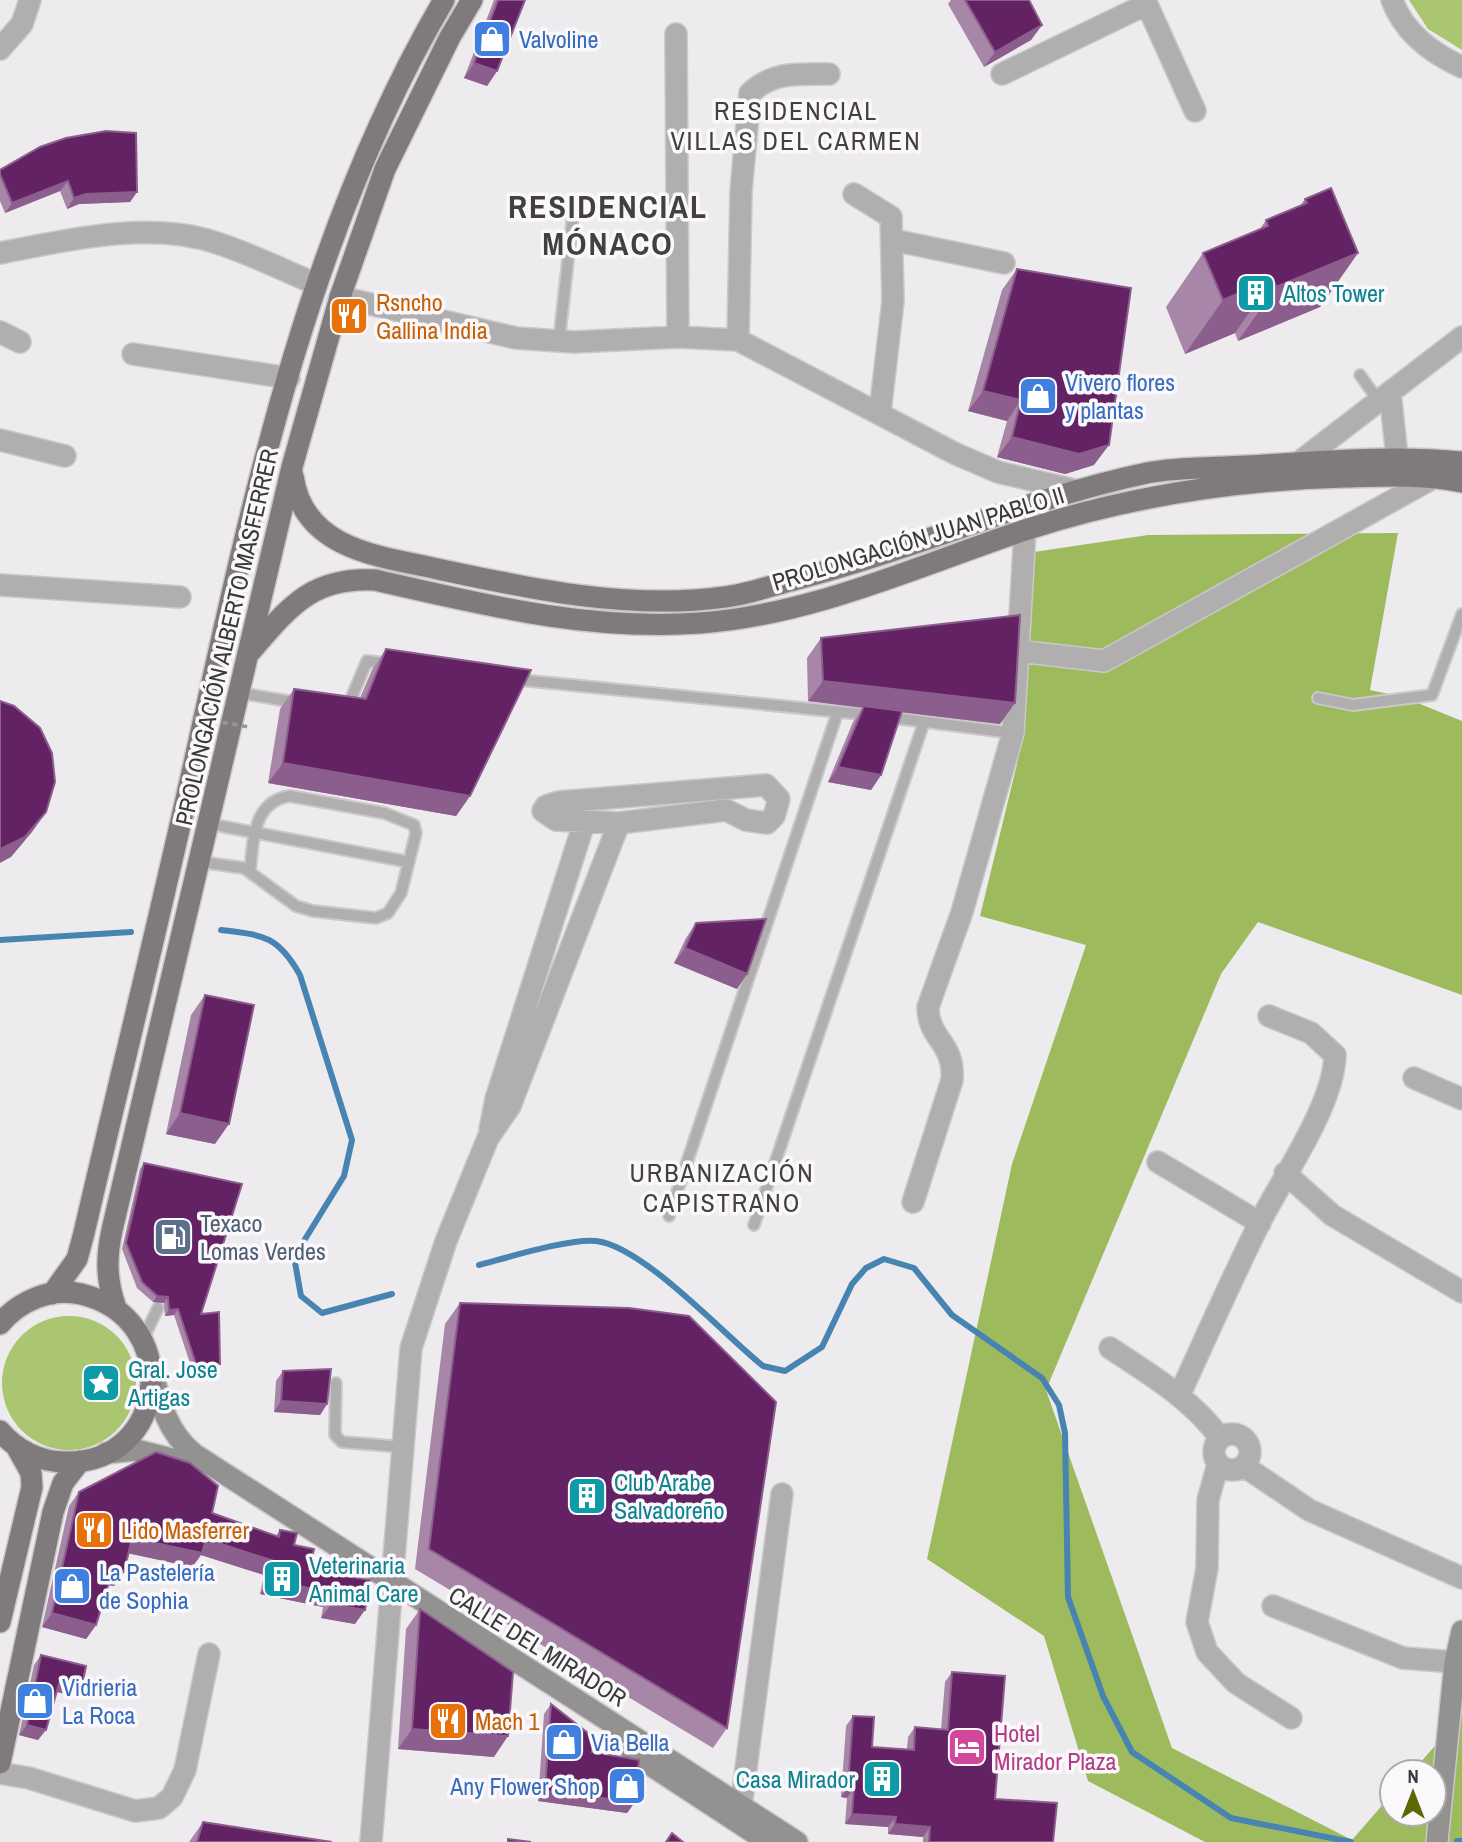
<svg xmlns="http://www.w3.org/2000/svg" width="1462" height="1842" viewBox="0 0 1462 1842" font-family="'Archivo Narrow',sans-serif">
<rect width="100%" height="100%" fill="#eeebee"/>
<path fill="#aac671" d="M1409,0H1462V50L1428,29Z
M2 1383a67 67 0 1 1 134 0a67 67 0 1 1-134 0Z"/>
<path fill="#9dbb5d" d="M1398,533L1370,690L1403,697L1462,721V995L1258,922L1221,974L1046,1390L1172,1748L1352,1840L1392,1794V1814H1434V1772H1412L1462,1715V1842H1205L1088,1781L1044,1636L927,1559L1012,1164L1086,945L980,916L1017,764L1034,552L1148,535Z"/>
<g fill="none" stroke-linecap="round" stroke-linejoin="round">
<path stroke="#4884b1" stroke-width="6" d="M221,930C264,935 278,936 300,975L352,1140L344,1176L294,1257L301,1296L322,1313L392,1294
M0,940L131,932
M479,1265C506,1258 570,1238 596,1241C643,1246 723,1334 763,1366L785,1371L822,1347L852,1284L866,1268L884,1259L914,1268L952,1315L1042,1378L1059,1405L1065,1433L1068,1597L1103,1696L1132,1752L1231,1818L1351,1842
M1457,1841H1462"/>
<g stroke="#cac8ca" stroke-width="14">
<path id="lane" d="M559,341L573,215
M1360,375L1378,400
M511,679L871,715
M241,693L299,703
M1318,698L1353,705L1432,695L1462,614
M347,708L367,661L391,664
M887,717L1013,733
M210,824L409,862
M201,862L244,868L296,906L313,911L376,918L388,913L401,893L416,833L414,825L384,813L290,796C253,801 253,841 250,872
M669,1216L838,711
M754,1225L924,722
M143,1339L158,1308
M336,1383L335,1435L342,1442L403,1447"/>
</g>
<g stroke="#cac8ca" stroke-width="24">
<path id="street" d="M1145,0L1195,111
M1392,0C1404,33 1431,53 1462,67
M676,34L678,337
M0,49L22,24L30,0
M1002,74L1147,4
M854,194L891,217L893,301L880,412
M893,240L1004,263
M0,253C67,240 150,220 217,243C251,254 283,270 316,284
M340,297L516,338L574,342L678,337L738,340L956,454L998,472L1078,491
M0,332L20,342
M738,340L741,191L750,93C774,71 798,74 829,74
M133,354L289,378
M1390,392L1397,457
M0,440L65,456
M1298,463L1462,337
M0,585L180,597
M1018,651L1025,530
M766,785L779,799L774,816L767,823L746,820L726,810L619,823L556,820L543,811L546,806L559,802Z
M1414,1078L1462,1099
M490,1129L496,1099L584,823
M1158,1162L1260,1223
M1285,1173L1332,1215L1462,1292
M913,1202L952,1080C955,1042 928,1040 928,1007L962,912L1013,733L1018,651L1104,661L1433,478
M1110,1348C1149,1374 1192,1399 1220,1438
M1179,1396C1206,1337 1232,1278 1261,1220C1284,1175 1334,1104 1335,1055L1311,1033L1269,1016
M1214 1452a18 18 0 1 1 36 0a18 18 0 1 1-36 0Z
M1218,1464L1208,1500L1207,1568L1197,1622L1207,1652L1236,1683L1291,1718
M1244,1466L1309,1510L1462,1578
M1273,1606L1403,1658L1455,1662
M0,1773L29,1778L135,1811L159,1808L172,1797L185,1770L209,1654
M741,1806L782,1494
M371,1842L411,1348L446,1241L488,1138L510,1106L619,823"/>
</g>
<g stroke="#cac8ca" stroke-width="24">
<path id="secondary" d="M152,1370C160,1403 167,1432 194,1454L797,1842
M106,1453L136,1450L179,1461
M632,1753L768,1842
M1437,1842L1455,1662L1462,1631"/>
</g>
<g stroke="#cac8ca" stroke-width="24">
<path id="primary" d="M293,476C302,543 367,555 424,566C522,587 624,611 725,597C749,594 773,585 797,579C915,549 1028,498 1147,473C1178,467 1214,468 1246,466C1318,462 1389,455 1462,462
M251,651C290,606 312,577 375,580C486,605 586,631 700,623C811,615 918,566 1022,531C1125,497 1236,480 1345,477C1384,476 1424,474 1462,482
M52,1294L77,1259L84,1233C122,1069 163,905 199,741C255,487 311,226 444,0
M116,1308C106,1280 106,1258 112,1230L292,467L340,297L385,169L450,37L472,0
M0,1324C19,1301 51,1287 81,1294C184,1318 169,1465 65,1462C40,1462 16,1450 0,1431
M0,1622L32,1487L31,1473L16,1446
M0,1763L53,1512L63,1483L80,1461"/>
</g>
<use href="#lane" stroke="#b1aeaf" stroke-width="10"/>
<use href="#street" stroke="#b1aeaf" stroke-width="21"/>
<use href="#secondary" stroke="#949191" stroke-width="21"/>
<use href="#primary" stroke="#7f7b7c" stroke-width="21"/>
<path stroke="#989698" stroke-width="3.5" stroke-dasharray="5 5" stroke-linecap="butt" d="M193,717L249,727"/>
</g>
<path fill="#a886a8" d="M494,0H525L497,71L487,86L464,78Z
M951,0H1029L1042,25L1031,40L984,67L948,4Z
M0,170L137,192L130,202L79,204L67,209L60,191L5,213L0,201Z
M1305,199L1358,253L1320,307L1238,341L1235,333L1185,354L1166,307L1203,253L1260,229L1266,220L1300,206Z
M1017,269L1094,465L1065,474L997,457L1007,421L968,411L1002,290Z
M821,638L1000,724L901,712L881,775L871,790L828,782L853,722L863,708L808,701L807,658Z
M386,649L470,796L456,816L268,783L280,709L294,689L360,698L372,670Z
M696,923L737,989L674,963L686,938Z
M205,995L215,1144L166,1134L191,1015Z
M144,1163L201,1314L215,1369H192L174,1315L165,1316L164,1303L153,1302L137,1288L122,1249L140,1169Z
M460,1303L727,1728L713,1748L415,1569L445,1324Z
M283,1371L327,1404L320,1415L274,1412L276,1381Z
M79,1492L212,1513L276,1536L280,1530L294,1545L309,1570L370,1580L355,1624L321,1618L323,1607L260,1594L264,1575L201,1555L192,1567L129,1553L124,1572L114,1586L108,1585L96,1625L86,1639L42,1627L69,1506Z
M420,1609L494,1757L398,1749L406,1629Z
M41,1655L74,1696L57,1692L38,1740L19,1735L34,1665Z
M952,1672L995,1799L1053,1842H923V1837L888,1834V1827L845,1824L847,1798L841,1797L846,1726L853,1716L872,1747L907,1749L908,1737L915,1727L941,1729L945,1682Z
M551,1704L635,1802L627,1813L538,1801L544,1714Z
M203,1822L332,1842H189Z"/>
<path fill="#8c5e8d" d="M1042,25L1031,40L984,67L995,52Z
M474,63L497,71L487,86L464,78Z
M68,181L60,191L5,213L12,203Z
M137,192L130,202L79,204L67,209L74,198L86,194Z
M1358,253L1320,307L1238,341L1276,287Z
M1273,279L1235,333L1185,354L1223,300Z
M983,391L1021,400L1007,421L968,411Z
M1012,437L1109,445L1094,465L1065,474L997,457Z
M823,681L1015,703L1000,724L808,701Z
M283,763L470,796L456,816L268,783Z
M838,767L881,775L871,790L828,782Z
M46,812L32,832L11,857L0,863V849Z
M685,948L747,974L737,989L674,963Z
M180,1113L229,1124L215,1144L166,1134Z
M157,1296L168,1297L164,1303L153,1302Z
M178,1309L174,1315L165,1316L169,1310Z
M196,1364H220L215,1369H192Z
M281,1401L327,1404L320,1415L274,1412Z
M132,1538L206,1539L274,1561L264,1575L201,1555L192,1567L122,1552Z
M113,1570L124,1572L114,1586L103,1584Z
M270,1580L333,1593L323,1607L260,1594Z
M331,1604L365,1610L355,1624L321,1618Z
M52,1613L96,1625L86,1639L42,1627Z
M60,1680L82,1686L74,1696L53,1691Z
M27,1725L46,1730L38,1740L19,1735Z
M412,1729L508,1736L494,1757L398,1749Z
M848,1787L854,1788L847,1798L841,1797Z
M545,1791L635,1802L627,1813L538,1801Z
M852,1814L896,1817L888,1827L845,1824Z
M895,1824L930,1827L923,1837L888,1834Z"/>
<path fill="#622263" stroke="#8c5e8d" stroke-width="2" d="M498,0H525L497,71L474,63Z
M965,0H1029L1042,25L995,52Z
M106,131L136,133L137,192L86,194L74,198L68,181L12,203L0,174V170L40,147L66,138Z
M1331,188L1358,253L1276,287L1273,279L1223,300L1203,253L1268,226L1266,220L1307,203L1305,199Z
M1017,269L1131,288L1109,445L1079,454L1012,437L1021,400L983,391Z
M1020,615L1015,703L823,681L821,638Z
M386,649L531,670L470,796L283,763L294,689L366,699Z
M0,701L14,706L40,728L52,753L55,782L46,812L25,837L0,849Z
M864,706L902,711L881,775L838,767Z
M766,919L747,974L685,948L696,923Z
M205,995L254,1005L229,1124L180,1113Z
M144,1163L242,1184L201,1314L219,1312L220,1364H196L178,1309L169,1310L168,1297L157,1296L142,1282L126,1243Z
M460,1303L629,1308L689,1316L776,1402L727,1728L429,1549Z
M331,1369L327,1404L281,1401L283,1371Z
M156,1452L190,1463L218,1486L212,1513L279,1537L280,1530L297,1533L294,1545L314,1549L309,1570L370,1580L365,1610L331,1604L333,1593L270,1580L274,1561L206,1539L202,1553L132,1538L124,1572L113,1570L96,1625L52,1613L79,1492Z
M420,1609L513,1672L508,1736L412,1729Z
M41,1655L86,1666L82,1686L60,1680L46,1730L27,1725Z
M952,1672L1005,1676L995,1799L1057,1803L1053,1842H929L930,1827L895,1824L896,1817L852,1814L854,1788L848,1787L853,1716L874,1717L872,1747L914,1750L915,1727L948,1730Z
M551,1704L593,1737L592,1752L639,1760L635,1802L545,1791Z
M203,1822L332,1842H197Z
M672,1833L683,1842H666Z
M508,1839L531,1842H508Z"/>
<defs>
<g id="shop-square" transform="scale(2.0125)"><rect x="-9" y="-9" width="18" height="18" rx="4" fill="#3f7fe0" stroke="#fbf8fb"/><path d="M-5-2.5h2.3a2.7 3.5 0 0 1 5.4 0H5L5.5 6h-11ZM-1.5-2.5h3a1.5 2.3 0 0 0-3 0Z" fill="#fff"/></g>
<g id="building-square" transform="scale(2.0125)"><rect x="-9" y="-9" width="18" height="18" rx="4" fill="#0f9aa8" stroke="#fbf8fb"/><path d="M-4-6H4V6H1V3H-1V6H-4ZM-2.5-4.3h1.7v1.8h-1.7ZM.8-4.3h1.7v1.8H.8ZM-2.5-1h1.7V.8h-1.7ZM.8-1h1.7V.8H.8Z" fill="#fff"/></g>
<g id="restaurant-square" transform="scale(2.0125)"><rect x="-9" y="-9" width="18" height="18" rx="4" fill="#e8710a" stroke="#fbf8fb"/><path d="M-5-6h1v4h1v-4h1v4h1v-4h1v5L-1.5 .5V6h-2V.5L-5-1ZM5-6V6H3V1.5H1.5Q1.5-4 5-6Z" fill="#fff"/></g>
<g id="fuel-square" transform="scale(2.0125)"><rect x="-9" y="-9" width="18" height="18" rx="4" fill="#5c6f8a" stroke="#fbf8fb"/><path d="M-5.5-6h7V0h2V4h1.3V-2.5L3-4.5l.8-.8L6-3V5H2.5V1h-1V6h-7ZM-4.2-4.7v3.2H.2V-4.7Z" fill="#fff"/></g>
<g id="sight-square" transform="scale(2.0125)"><rect x="-9" y="-9" width="18" height="18" rx="4" fill="#0f9aa8" stroke="#fbf8fb"/><path d="M0-6L1.8-2.2L6-1.7L2.9 1.2L3.7 5.4L0 3.3L-3.7 5.4L-2.9 1.2L-6-1.7L-1.8-2.2Z" fill="#fff"/></g>
<g id="hotel-square" transform="scale(2.0125)"><rect x="-9" y="-9" width="18" height="18" rx="4" fill="#d1479c" stroke="#fbf8fb"/><path d="M-6-4.5h1.5V1H6V5H4.5V3h-9V5H-6ZM-4 0a1.8 1.8 0 1 1 3.6 0ZM.5 0V-2.5h3Q6-2.5 6 0Z" fill="#fff"/></g>
</defs>
<g fill-rule="evenodd">
<use href="#shop-square" x="492" y="39"/>
<use href="#building-square" x="1256" y="293"/>
<use href="#restaurant-square" x="349" y="316"/>
<use href="#shop-square" x="1038" y="396"/>
<use href="#fuel-square" x="173" y="1237"/>
<use href="#sight-square" x="101" y="1383"/>
<use href="#building-square" x="587" y="1496"/>
<use href="#restaurant-square" x="94" y="1530"/>
<use href="#building-square" x="282" y="1579"/>
<use href="#shop-square" x="72" y="1586"/>
<use href="#shop-square" x="35" y="1701"/>
<use href="#restaurant-square" x="448" y="1721"/>
<use href="#shop-square" x="564" y="1742"/>
<use href="#hotel-square" x="967" y="1747"/>
<use href="#building-square" x="882" y="1779"/>
<use href="#shop-square" x="627" y="1786"/>
</g>
<g text-anchor="middle" dominant-baseline="central" stroke-width="7" stroke-linejoin="round" paint-order="stroke">
<g font-size="24" fill="#366cbe" stroke="#fbf8fb" text-anchor="start">
<text x="519" y="39">Valvoline</text>
<text x="1065" y="382">Vivero flores<tspan x="1065" dy="28">y plantas</tspan></text>
<text x="99" y="1572">La Pastelería<tspan x="99" dy="28">de Sophia</tspan></text>
<text x="62" y="1687">Vidrieria<tspan x="62" dy="28">La Roca</tspan></text>
<text x="591" y="1742">Via Bella</text>
<text x="600" y="1786" text-anchor="end">Any Flower Shop</text>
</g>
<g font-size="24" fill="#0d838f" stroke="#fbf8fb" text-anchor="start">
<text x="1283" y="293">Altos Tower</text>
<text x="128" y="1369">Gral. Jose<tspan x="128" dy="28">Artigas</tspan></text>
<text x="614" y="1482">Club Arabe<tspan x="614" dy="28">Salvadoreño</tspan></text>
<text x="309" y="1565">Veterinaria<tspan x="309" dy="28">Animal Care</tspan></text>
<text x="855" y="1779" text-anchor="end">Casa Mirador</text>
</g>
<g font-size="24" fill="#c56008" stroke="#fbf8fb" text-anchor="start">
<text x="376" y="302">Rsncho<tspan x="376" dy="28">Gallina India</tspan></text>
<text x="121" y="1530">Lido Masferrer</text>
<text x="475" y="1721">Mach 1</text>
</g>
<g font-size="24" fill="#3b3a3b" stroke="#fbf8fb">
<text transform="translate(918 538) rotate(-17)">PROLONGACIÓN JUAN PABLO II</text>
<text transform="translate(226 637) rotate(-77)">PROLONGACIÓN ALBERTO MASFERRER</text>
<text transform="translate(538 1646) rotate(32)">CALLE DEL MIRADOR</text>
</g>
<g font-size="24" fill="#4e5e75" stroke="#fbf8fb" text-anchor="start">
<text x="200" y="1223">Texaco<tspan x="200" dy="28">Lomas Verdes</tspan></text>
</g>
<g font-size="24" fill="#b23c85" stroke="#fbf8fb" text-anchor="start">
<text x="994" y="1733">Hotel<tspan x="994" dy="28">Mirador Plaza</tspan></text>
</g>
<g font-size="26" letter-spacing="2" fill="#434043" stroke="#fbf8fb">
<text x="796" y="110">RESIDENCIAL<tspan x="796" dy="30">VILLAS DEL CARMEN</tspan></text>
<text x="722" y="1172">URBANIZACIÓN<tspan x="722" dy="30">CAPISTRANO</tspan></text>
</g>
<g font-size="32" font-weight="bold" letter-spacing="2" fill="#434043" stroke="#fbf8fb">
<text x="608" y="206">RESIDENCIAL<tspan x="608" dy="37">MÓNACO</tspan></text>
</g>
</g>
<g transform="translate(1413 1793)"><circle r="33" fill="#fbf8fb" stroke="#aeacae" stroke-width="2"/>
<path d="M0-5L12 26L0 18L-12 26Z" fill="#5e6707"/>
<text y="-10" font-size="19" font-weight="bold" text-anchor="middle" fill="#3b3a3b">N</text>
</g>
</svg>
